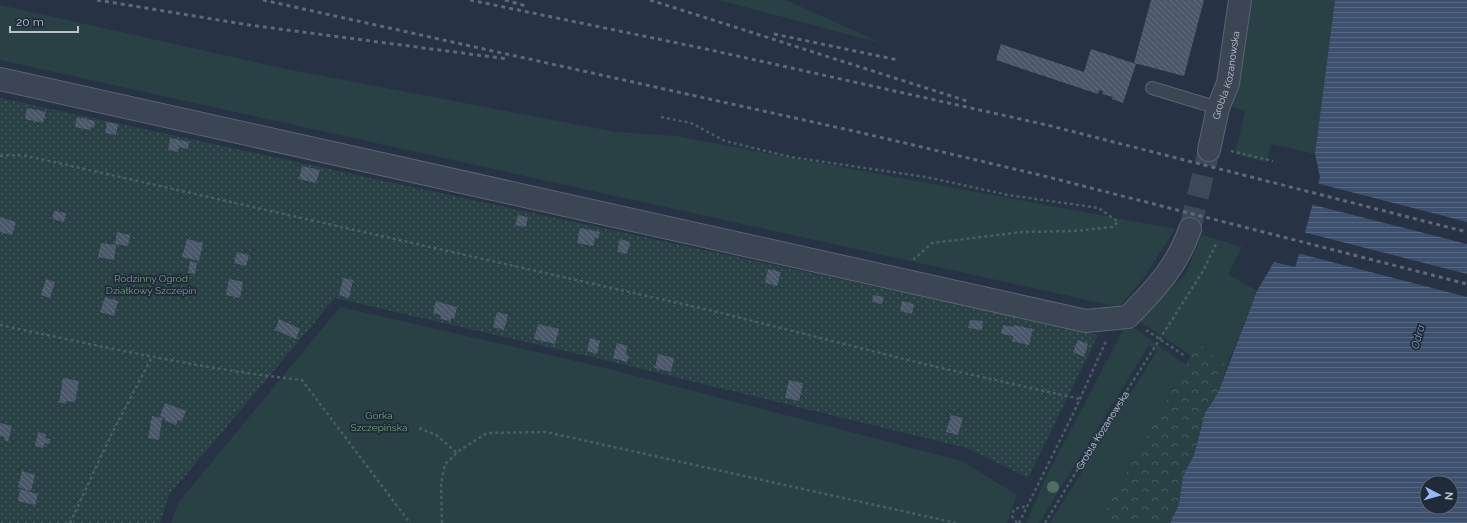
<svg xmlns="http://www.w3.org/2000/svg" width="1467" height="523" viewBox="0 0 1467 523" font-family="Raleway,sans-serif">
<defs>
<pattern id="forest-crowns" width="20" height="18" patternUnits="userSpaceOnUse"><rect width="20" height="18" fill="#294145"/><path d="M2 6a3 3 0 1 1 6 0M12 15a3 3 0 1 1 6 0" fill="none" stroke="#465b5f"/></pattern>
<pattern id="garden-dots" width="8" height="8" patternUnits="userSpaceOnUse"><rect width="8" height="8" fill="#294145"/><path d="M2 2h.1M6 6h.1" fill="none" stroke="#465b5f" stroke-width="1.8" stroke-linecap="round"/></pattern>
<pattern id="water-rules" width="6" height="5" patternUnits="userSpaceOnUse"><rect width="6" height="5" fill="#3d506d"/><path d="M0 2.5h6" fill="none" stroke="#576781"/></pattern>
<pattern id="building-back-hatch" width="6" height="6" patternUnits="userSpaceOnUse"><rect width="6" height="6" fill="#4b576a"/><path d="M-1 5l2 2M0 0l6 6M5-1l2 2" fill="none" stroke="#636d7e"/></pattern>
</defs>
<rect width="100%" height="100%" fill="#273344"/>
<path fill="#294145" d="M719,0H786L881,43Z
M1247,0H1335L1315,154L1271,144L1266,162L1235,154L1245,111L1230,106Z
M0,5L286,69L616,132L675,136L1175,229L1143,279L1119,307L0,60Z
M1202,235L1242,247L1228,274L1257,291L1227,366L1198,343L1192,356L1139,321L1185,275Z
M340,307L597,366L962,461L1017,495L1007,523H171L178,503Z
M1127,323L1186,365L1099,523H1050L1157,351L1149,345L1039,523H1026L1047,475Z"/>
<path fill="url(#forest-crowns)" d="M1198,343L1227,366L1218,393L1205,413L1194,455L1183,476L1179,504L1170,523H1099Z"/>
<path fill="url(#garden-dots)" d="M0,98L1098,335L1028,478L967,448L605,360L335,298L169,495L160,523H0Z"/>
<path fill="url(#water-rules)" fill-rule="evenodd" d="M1335,0H1467V523H1170L1179,504L1183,476L1194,455L1205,413L1218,393L1257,291L1274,262L1295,267L1298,258L1320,177L1315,154ZM1427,483H1451V507H1427Z"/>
<path fill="#273344" d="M1316,183L1467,222V244L1310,204Z
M1303,232L1467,274V297L1297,253Z"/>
<path fill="url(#building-back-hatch)" d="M1151,0H1204L1184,76L1134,63Z
M1001,44L1084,72L1091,49L1136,64L1123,103L1112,99L1113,97L1102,94L1103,91L1099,90L1098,94L996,60Z
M27,108L46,112L43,123L25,119Z
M77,117L95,121L94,128L91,127L90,130L75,127Z
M107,122L118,124L116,135L105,133Z
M170,138L189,142L188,149L179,147L178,152L168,150Z
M302,166L320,170L316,183L299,179Z
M54,211L66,213L64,222L52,219Z
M518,215L528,217L526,227L515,225Z
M0,217L16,222L12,235L0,232Z
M580,228L600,232L598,238H595L593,246L577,243Z
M117,232L130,235L128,246L115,244Z
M187,239L203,243L199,261L182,257Z
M620,239L630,242L627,254L617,252Z
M101,243L116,245L114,260L98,257Z
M237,252L249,255L246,266L234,263Z
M190,261L197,263L195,274L188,273Z
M768,269L781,272L777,286L765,283Z
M343,278L353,280L349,298L339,295Z
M46,279L55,282L50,298L41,295Z
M229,279L243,282L240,298L226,295Z
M873,295L884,297L882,304L872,302Z
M105,297L118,301L114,316L100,312Z
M436,301L457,307L454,319L451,318L450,321L440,319L441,315L433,313Z
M902,301L914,304L912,314L900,311Z
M497,312L508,315L504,330L493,327Z
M279,319L300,329L296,339L275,330Z
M970,320L983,321L982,330L968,328Z
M538,324L559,329L555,344L534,339Z
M1003,325L1014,327V325L1033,329L1029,345L1012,341L1013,336L1001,334Z
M590,338L600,341L597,354L587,351Z
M1078,340L1088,344L1084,357L1073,352Z
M617,343L628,346L625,355L629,356L627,362L613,358Z
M658,354L674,358L671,372L655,368Z
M63,378L79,381L75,402L66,401L65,404L59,402Z
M789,380L803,383L799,401L785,398Z
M165,403L186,411L182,421L178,420L176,425L164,420L165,418L160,416Z
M951,415L963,418L958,435L946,432Z
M152,416L162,418L159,440L148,438Z
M0,423L12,426L8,442L4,440L5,437L0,436Z
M38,432L46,434L45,438L50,439L49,444L45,443L43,448L35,446Z
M22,471L35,475L31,491L18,487Z
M20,489L38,494L35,505L18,501Z"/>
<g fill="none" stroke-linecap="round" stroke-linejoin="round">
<path stroke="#3d4859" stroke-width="22" stroke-dasharray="22 11" stroke-linecap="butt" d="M1190,229L1209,150"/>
<g stroke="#5a6371" stroke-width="14">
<path id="lane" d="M1152,88L1218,108"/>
</g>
<g stroke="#5a6371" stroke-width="24">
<g id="street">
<path d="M0,79L1086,321L1128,317C1155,289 1177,267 1190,229"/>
<path id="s2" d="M1209,150L1218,108L1228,83L1240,0"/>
</g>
</g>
<g stroke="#485e61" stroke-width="2.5" stroke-dasharray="3 3" stroke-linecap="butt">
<path d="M661,117L691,123L725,141L791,157L926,177L1008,195L1099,208L1118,222L1112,227L1074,231L1022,232L932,243L913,260"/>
<path d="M1231,151L1273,161"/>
<path d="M0,156L12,155L27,156L709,310L928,365L1080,399"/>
<path d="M0,325C100,346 200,369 302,380L410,523"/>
<path d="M1146,330L1185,356"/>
<path d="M419,428L436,435L457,453"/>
<path d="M70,523L111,435L152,357"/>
<path d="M442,523L441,484L445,464L460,450L487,433L546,432L956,523"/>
<path d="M1017,523L1012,516L1014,509L1027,506"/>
<path d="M1019,523L1074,412L1106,341"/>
<path id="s1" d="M1045,523L1093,444L1203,271L1217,242"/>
</g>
<use href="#lane" stroke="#3c4554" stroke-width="12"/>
<use href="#street" stroke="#3c4554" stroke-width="22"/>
<path stroke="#5e697a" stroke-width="3" stroke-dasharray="4 4" stroke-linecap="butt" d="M97,0L249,25L508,59
M263,0L858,132L1048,177L1467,284
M470,0L706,49L1047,125L1467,232
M505,0L526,6
M650,0L970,102
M774,34L898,60"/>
</g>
<circle fill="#4f6e63" cx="1053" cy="487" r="6"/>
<g text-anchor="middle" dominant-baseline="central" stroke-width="3.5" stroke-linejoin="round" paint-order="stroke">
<g font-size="10" fill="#b9c1cd" stroke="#202a39">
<text stroke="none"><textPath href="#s2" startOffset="77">Grobla Kozanowska</textPath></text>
<text stroke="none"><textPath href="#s1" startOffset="109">Grobla Kozanowska</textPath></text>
</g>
<g font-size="10" fill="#709e7c" stroke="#202a39">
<text x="151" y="278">Rodzinny Ogród<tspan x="151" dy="12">Działkowy Szczepin</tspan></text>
<text x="379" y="415">Górka<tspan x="379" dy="12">Szczepińska</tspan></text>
</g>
<g font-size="11" font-style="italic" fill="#8196b4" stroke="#202a39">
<text transform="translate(1418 337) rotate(-75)">Odra</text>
</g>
</g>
<g transform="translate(1439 495) rotate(96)"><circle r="19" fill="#202a39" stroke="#5d6674"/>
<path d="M0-3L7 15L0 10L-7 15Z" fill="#93b9f9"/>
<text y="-6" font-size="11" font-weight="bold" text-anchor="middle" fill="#b9c1cd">N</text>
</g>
<path d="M10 26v6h68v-6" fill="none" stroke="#b9c1cd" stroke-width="2"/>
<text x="16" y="26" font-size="12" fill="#b9c1cd" stroke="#202a39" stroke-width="3" paint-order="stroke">20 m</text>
</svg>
